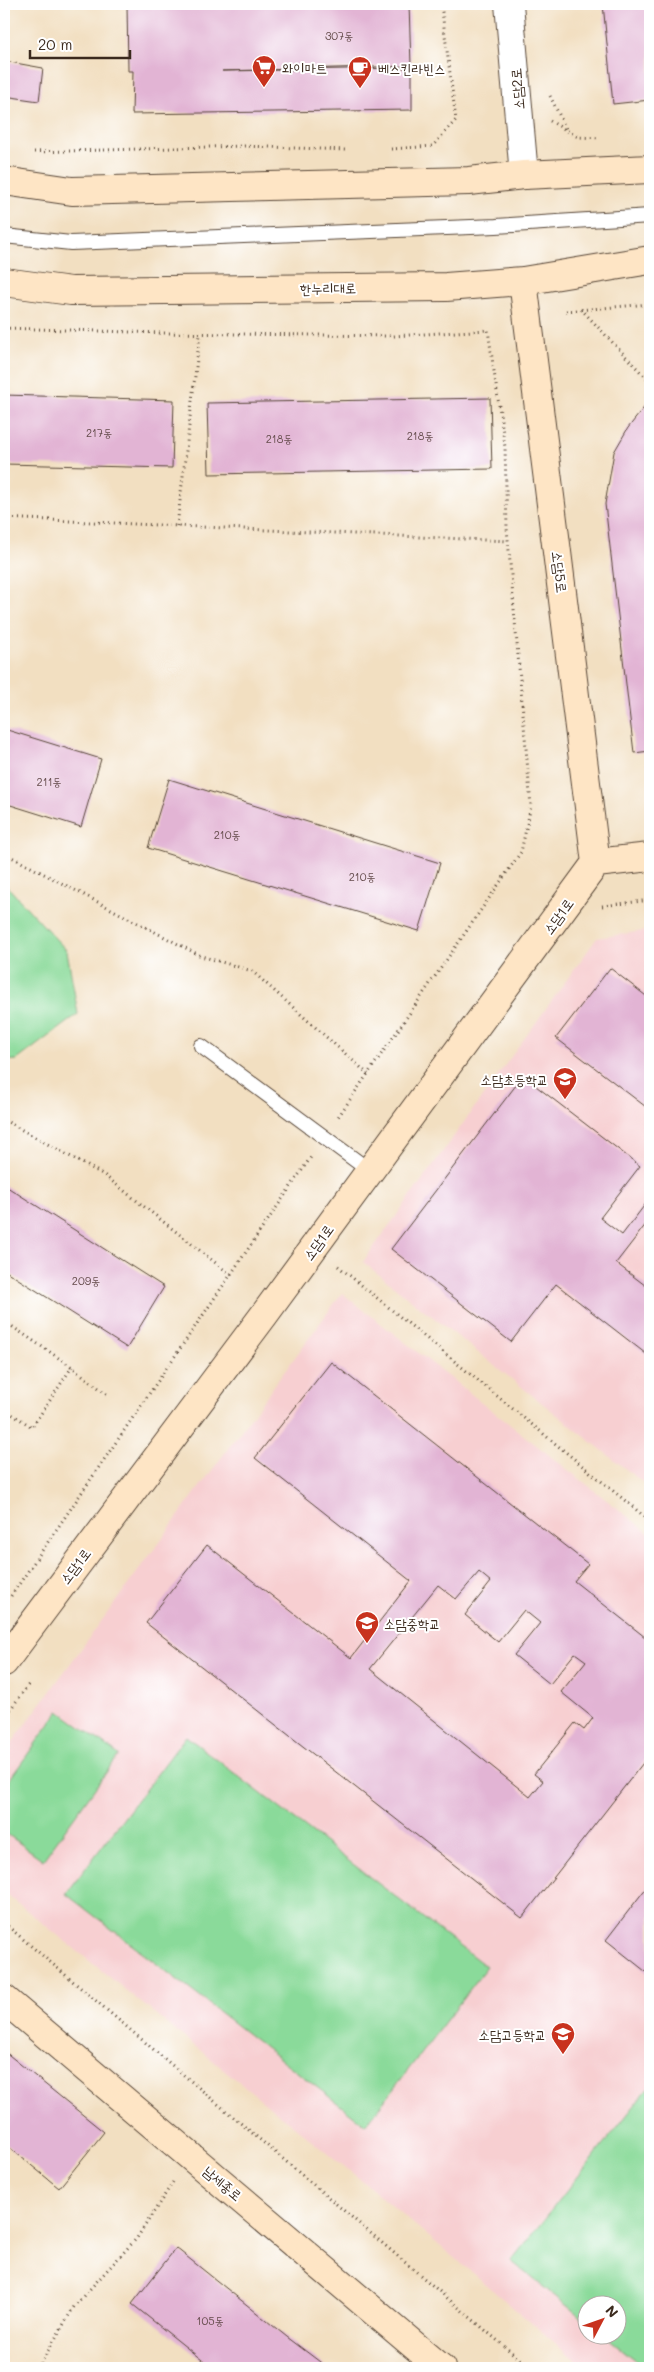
<svg xmlns="http://www.w3.org/2000/svg" width="654" height="2372" viewBox="0 0 654 2372" font-family="Mali,'Poor Story',sans-serif">
<rect width="100%" height="100%" fill="#fff"/>
<filter id="ink" filterUnits="userSpaceOnUse"><feTurbulence type="fractalNoise" baseFrequency=".02" numOctaves="2"/><feDisplacementMap in="SourceGraphic" scale="10" xChannelSelector="R" yChannelSelector="G"/><feConvolveMatrix kernelMatrix="1 2 1 2 8 2 1 2 1" color-interpolation-filters="sRGB"/></filter>
<filter id="wash" filterUnits="userSpaceOnUse"><feTurbulence type="fractalNoise" baseFrequency=".0096" numOctaves="4" result="noise"/><feDisplacementMap in="SourceGraphic" scale="20" xChannelSelector="R" yChannelSelector="G"/><feGaussianBlur stdDeviation="1.12" result="paint"/><feColorMatrix in="noise" values="0 0 0 0 0 0 0 0 0 0 0 0 0 0 0 0 0 1.4 0 .05"/><feComposite in="paint" operator="in"/></filter>
<g filter="url(#wash)">
<rect width="100%" height="100%" fill="#f2dfc1"/>
<path fill="#f7cfd1" fill-rule="evenodd" d="M650,930V1488L363,1262L597,938Z
M342,1293L650,1534V2368H585L372,2189L4,1892V1754ZM586,2304H616V2334H586Z"/>
<path fill="#8ada9a" stroke="#62825c" d="M4,883L67,951L78,1014L17,1060L4,1061Z
M59,1711L119,1755L43,1860L4,1832V1787Z
M186,1736L487,1967L366,2125L66,1894Z
M650,2086V2368H645L603,2335L616,2334V2304H586V2321L511,2261Z"/>
<g id="blocks">
<path fill="#e2b4d4" fill-rule="evenodd" d="M127,4H409L411,66L222,71L412,68V110L132,114L133,71H128Z
M603,4H650V100L613,104Z
M4,61L43,68L39,101L4,96Z
M4,395L174,400L172,468L4,464Z
M490,398L492,469L209,474L207,403Z
M650,400V751L634,753L605,504L614,452L628,428Z
M4,729L101,759L81,827L4,803Z
M169,779L440,863L419,931L148,848Z
M610,968L650,999V1110L556,1038Z
M523,1076L640,1166L600,1218L622,1235L650,1198V1219L616,1263L650,1289V1357L556,1284L511,1342L391,1249Z
M4,1185L164,1287L127,1348L4,1270Z
M331,1362L588,1564L574,1581L650,1641V1754L522,1918L146,1623L207,1545L351,1658L411,1581L255,1458ZM479,1572L491,1582L465,1615L498,1642L524,1610L540,1623L514,1655L550,1684L575,1653L586,1661L561,1692L593,1718L584,1730L575,1723L534,1774L543,1781L530,1797L370,1669L438,1585L456,1599Z
M650,1883V1975L606,1940Z
M4,2051L104,2132L59,2188L4,2143Z
M176,2248L287,2337L328,2368H212L132,2304Z"/>
</g>
</g>
<g filter="url(#ink)">
<use href="#blocks" fill-opacity="0" stroke="#564536" stroke-width="1"/>
<g fill="none" stroke-linecap="round" stroke-linejoin="round">
<g stroke="#564536" stroke-width="16">
<path id="lane" d="M4,236L71,243L496,226L650,216
M201,1046L370,1171"/>
</g>
<g stroke="#564536" stroke-width="30">
<path id="street" d="M509,4L524,175"/>
</g>
<g stroke="#564536" stroke-width="30">
<path id="secondary" d="M4,181L72,191L469,181L524,175L650,169
M523,281L596,863
M4,282L71,291L446,287L523,281L650,260
M4,1662L264,1315L596,863L650,857
M4,1999L441,2368"/>
</g>
<path stroke="#564536" stroke-width="3" stroke-dasharray="1 4" stroke-linecap="butt" d="M550,96L567,131
M550,121L578,137L600,138
M391,149L433,146L456,120L441,4
M34,152L244,146L347,150
M581,309L650,382
M566,311L650,304
M4,328L162,333L393,336L488,330L505,447L507,528L531,806L521,852L338,1117
M4,518L508,541
M177,526L200,334
M4,853L201,956L252,971L368,1074
M602,906L650,900
M4,1120L104,1175L231,1275
M338,1266L650,1521
M4,1321L72,1367L108,1395
M4,1409L32,1427L72,1367
M11,1596L311,1157
M4,1718L29,1684
M4,1923L530,2368
M4,2362L14,2368
M38,2368L75,2305L137,2238L173,2182"/>
<use href="#lane" stroke="#fff" stroke-width="14"/>
<use href="#street" stroke="#fff" stroke-width="28"/>
<use href="#secondary" stroke="#fee5c5" stroke-width="28"/>
</g>
</g>
<defs>
<g id="supermarket-pin" transform="scale(1.25)"><path d="M0 17L-7.5 6A9.5 9.5 0 1 1 7.5 6Z" fill="#c8321e" stroke="#fff"/><path d="M-6-5.5h2.5l.6 2H6L4.5 2H-2.5L-4.4-4H-6ZM-1.5 3.2a1.3 1.3 0 1 0 .1 0ZM3 3.2a1.3 1.3 0 1 0 .1 0Z" fill="#fff"/></g>
<g id="cafe-pin" transform="scale(1.25)"><path d="M0 17L-7.5 6A9.5 9.5 0 1 1 7.5 6Z" fill="#c8321e" stroke="#fff"/><path d="M-5.5-4.5H6V0H3Q3 3.5 0 3.5H-2.5Q-5.5 3.5-5.5 0ZM3-3.2v2h1.7v-2ZM-6 4.5H4V6H-6Z" fill="#fff"/></g>
<g id="school-pin" transform="scale(1.25)"><path d="M0 17L-7.5 6A9.5 9.5 0 1 1 7.5 6Z" fill="#c8321e" stroke="#fff"/><path d="M0-5L7-2L0 1L-7-2ZM-4 1L0 2.5L4 1V4Q0 6-4 4Z" fill="#fff"/></g>
</defs>
<g fill-rule="evenodd">
<use href="#supermarket-pin" x="264" y="67"/>
<use href="#cafe-pin" x="360" y="68"/>
<use href="#school-pin" x="565" y="1079"/>
<use href="#school-pin" x="367" y="1623"/>
<use href="#school-pin" x="563" y="2034"/>
</g>
<g text-anchor="middle" dominant-baseline="central" stroke-width="4" stroke-linejoin="round" paint-order="stroke">
<g font-size="11" fill="#654c4c">
<text x="339" y="35">307동</text>
<text x="99" y="432">217동</text>
<text x="420" y="435">218동</text>
<text x="279" y="438">218동</text>
<text x="49" y="781">211동</text>
<text x="227" y="834">210동</text>
<text x="362" y="876">210동</text>
<text x="86" y="1280">209동</text>
<text x="210" y="2320">105동</text>
</g>
<g font-size="14" fill="#3b2a1e" stroke="#fff" text-anchor="start">
<text x="282" y="67">와이마트</text>
<text x="378" y="68">베스킨라빈스</text>
<text x="548" y="1079" text-anchor="end">소담초등학교</text>
<text x="384" y="1623">소담중학교</text>
<text x="546" y="2034" text-anchor="end">소담고등학교</text>
</g>
<g font-size="14" fill="#3b2a1e" stroke="#fff">
<text transform="translate(517 89) rotate(-95)">소담2로</text>
<text transform="translate(328 288) rotate(-1)">한누리대로</text>
<text transform="translate(560 572) rotate(83)">소담5로</text>
<text transform="translate(558 916) rotate(-54)">소담1로</text>
<text transform="translate(318 1242) rotate(-54)">소담1로</text>
<text transform="translate(75 1566) rotate(-53)">소담1로</text>
<text transform="translate(223 2183) rotate(40)">남세종로</text>
</g>
</g>
<rect width="654" height="2372" fill="none" stroke="#fff" stroke-width="20"/>
<g transform="translate(602 2320) rotate(49)"><circle r="24" fill="#ffffff" stroke="#b1aaa5"/>
<path d="M0-4L9 19L0 12L-9 19Z" fill="#c8321e"/>
<text y="-8" font-size="14" font-weight="bold" text-anchor="middle" fill="#3b2a1e">N</text>
</g>
<path d="M30 50v8h100v-8" fill="none" stroke="#3b2a1e" stroke-width="2.5"/>
<text x="38" y="50" font-size="15" fill="#3b2a1e" stroke="#ffffff" stroke-width="4" paint-order="stroke">20 m</text>
</svg>
